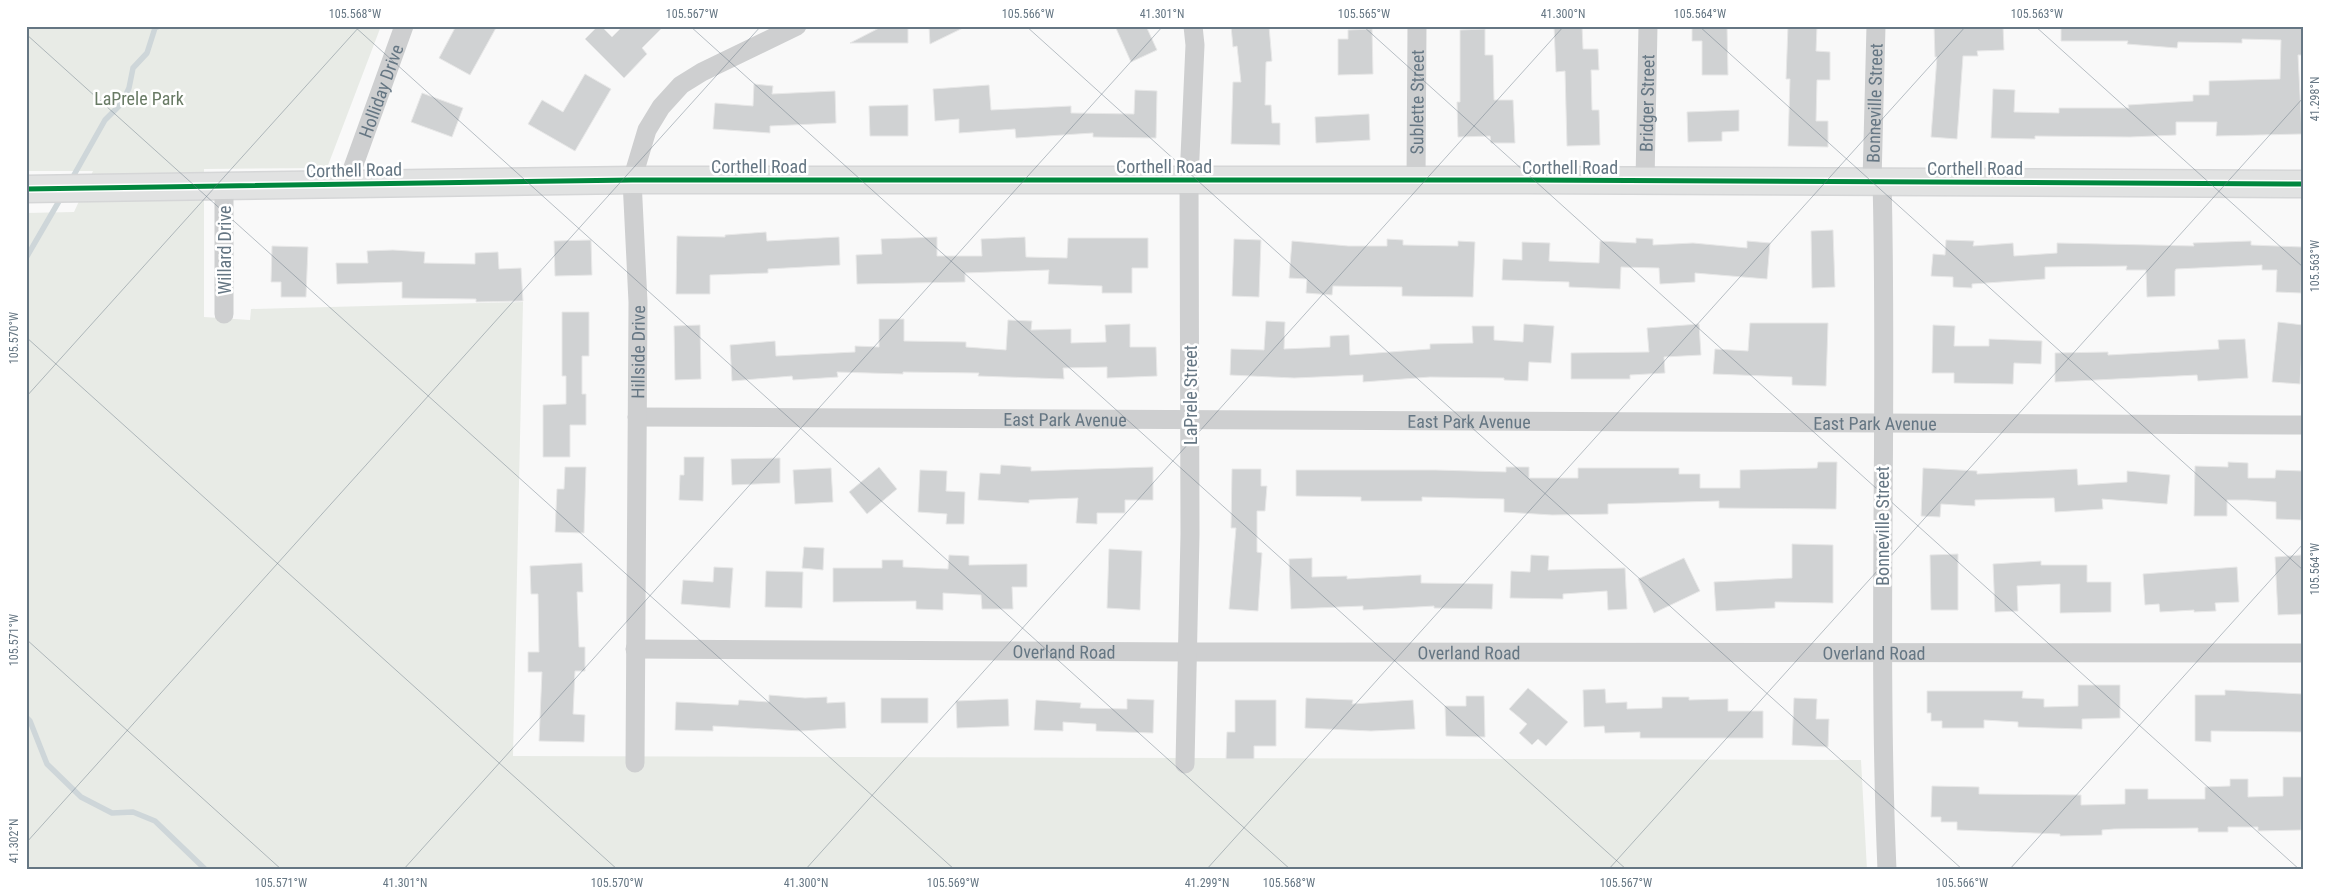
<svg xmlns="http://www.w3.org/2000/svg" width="2329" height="896" viewBox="0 0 2329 896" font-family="'Roboto Condensed',sans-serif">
<rect width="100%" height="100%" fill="#f9f9f9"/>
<path fill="#e8ebe6" d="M26,26H381L327,168L204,169V317L250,320L251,309L523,302L513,756L1861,760L1867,870H26V213L74,212L93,171H26Z"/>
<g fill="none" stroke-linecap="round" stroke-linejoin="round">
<path stroke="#ced6d9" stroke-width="5.5" d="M70,182L105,120L122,103L129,88L133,68L147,53L155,28L159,26
M26,258L62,196
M26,717L30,721L47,764L81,797L112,813L133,812L155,821L206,870"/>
</g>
<path fill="#d0d2d3" stroke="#e8e8e8" d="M456,26H497L470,75L439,58Z
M598,26H601L612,37L623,26H664L642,48L647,54L624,78L585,39Z
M883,26H908V43H850Z
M929,26H967L930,44Z
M1115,26H1146L1157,50L1131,62Z
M1231,26H1269L1272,61L1266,62L1265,105H1271L1272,123H1280V145L1231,144L1233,82H1241L1237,46L1233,47Z
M1554,26H1582L1583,49H1598L1599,70H1591L1592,110H1599L1600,145L1567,146L1565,71L1556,72Z
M1692,26H1727L1728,75H1702V41H1692Z
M1788,26H1817L1816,51L1830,52V80H1817L1816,121H1828V147L1788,146L1790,79H1786Z
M1934,26H2003L2004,50L1977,51L1978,56H1963L1957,139L1931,137L1937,57H1935Z
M2061,26H2303V55H2298L2302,134L2216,136L2217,122H2176V135L2130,137L2035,136V139L1991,138L1993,89L2015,90L2014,112L2059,113V108H2129L2128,105L2193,101V95H2209V81L2280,79L2281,40L2242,39V43L2178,42L2177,48L2127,44L2128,41H2061Z
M1372,29L1373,74L1338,75V39H1348V30Z
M1485,29V55H1493L1494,100H1513L1515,143H1491L1490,136L1458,137L1457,102H1460V30Z
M585,74L611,89L575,151L528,124L542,100L563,112Z
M754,84L773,86L772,94L835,91L836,123L770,126V133L713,129L715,103L753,106Z
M989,85L991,110L1071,106V113L1134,114L1135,90L1157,91L1156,138L1093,137V133L1016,138L1015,129L959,133V119L935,121L933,89Z
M422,93L463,108L452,137L411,122Z
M908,105V136H870L869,106Z
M1739,110V131L1722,132V141L1688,142L1687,112Z
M1369,114L1370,140L1316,143L1315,117Z
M1833,230L1835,287L1812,288L1811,231Z
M766,232L767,241L839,237L840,265L768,269V273L710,275V294H676L677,236L725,237V235Z
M937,237V256H982L981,239L1025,237L1026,257L1067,258L1068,238H1148V268H1132V293H1102V286L1048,284L1049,270L965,273V282L857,284L856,255L882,254L881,239Z
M1636,238L1653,239V245L1693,243L1747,248V241L1770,243L1767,279L1695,273V282L1660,284L1659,268L1621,267L1620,289L1569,287V282L1502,280L1503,259L1522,260V242L1550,243L1549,261L1599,263L1600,241L1636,243Z
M1234,239L1261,240L1259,297L1232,296Z
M1387,239L1403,240V245L1458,246V241L1475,242L1473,297L1402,296V287L1333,286L1332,295L1306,293L1307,279L1289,278L1292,241L1348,246H1387Z
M591,240L592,275L555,276L554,241Z
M1946,240L1974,241L1973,246L2013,243L2014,256L2057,253V243L2194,246L2193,243L2251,241V245L2302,247L2301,293L2276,292L2277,270H2262V265L2176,269L2175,271V296L2147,297L2146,270H2126L2127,266L2045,267V279L1972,284V288L1953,287V277L1931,276L1933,254L1945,255Z
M272,246L308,247L306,297H281V282H271Z
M393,250L425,252L424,263L475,264V253L498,252L499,269L521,268L523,301L476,302V299L402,298V282L337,284L336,263H368L367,251Z
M562,312H589V356H582V394H586V425H570V457H543V405L566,404V376H562Z
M879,319H904V341L966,342V347L1006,350L1008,320L1032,321L1031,330L1071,329V343L1106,342L1105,325L1130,324V347H1156L1157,376L1107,378V367L1063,368L1064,379L978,376L979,373L903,372V374L837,372L838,377L793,380L792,376L732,381L730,345L775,341L776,356L855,352V346L879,347Z
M1266,321L1285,322L1284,349L1330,347V336L1349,335L1350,355L1430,349V344L1473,343L1472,326H1494V340L1523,342L1524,324L1554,326L1551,363L1529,362L1528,381L1504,380V378L1430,377L1363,382V375L1294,378L1230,375L1231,349L1264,350Z
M2278,322L2303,325L2300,384L2272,382Z
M1750,323H1828L1826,386L1792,385V377L1713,374L1715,349L1748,351Z
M1699,324L1701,355L1664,357L1665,373L1630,375V379H1571V353L1649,352L1647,328Z
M700,325L701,379L675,380L674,326Z
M1933,325L1955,326L1954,346H1989V339L2042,341L2041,364L2014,363L2013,384L1954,383V373H1932Z
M2245,339L2248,378L2198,381L2197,375L2055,382V353L2108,352V355L2219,349L2218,340Z
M684,457H704L703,501L679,500L680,475H684Z
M780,458V483L732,485L731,459Z
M1818,462H1837L1836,509L1719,508V501L1608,504V514L1552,515L1504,512V499L1422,497V501H1361V497L1296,496V470H1435L1506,472V467H1529V478H1578V468H1679V474H1700V488H1740V470L1817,468Z
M2228,462L2248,463V478H2275L2276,470L2303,471L2301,520L2276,519V502L2247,500H2227V516H2194L2195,466L2228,467Z
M1001,465L1031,467V471L1153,467V500H1125V513H1097V524L1076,523L1078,498L1029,500V503L978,500L980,473L1000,474Z
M565,467H586L584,533L555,532L557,489H564Z
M879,467L897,489L867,514L849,492Z
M831,468L833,502L795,504L793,470Z
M1923,468L1977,471V474L2077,469L2078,485L2127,482V471L2170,475L2167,504L2102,499L2103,509L2055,512L2054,498L1975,500V506L1941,504L1940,517L1921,516Z
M1232,469H1261V486H1267L1265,511H1257V552L1262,553L1258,611L1229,609L1236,528H1231Z
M920,470L947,471L946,491L965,492L964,524H946L947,514L918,512Z
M1792,544L1833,545V603L1775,602V608L1716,611L1714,582L1792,578Z
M804,547L824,548L823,570L802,568Z
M1109,549L1142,551L1140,610L1107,608Z
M1958,554V610H1931L1930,555Z
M949,555L969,556V565L1027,564V587H1012L1013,609H982L981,595L943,593V610L916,609V601L833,602V568H882V560H903V567L948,569Z
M1531,555L1549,556L1548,570L1625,568L1627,609L1608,610L1607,591L1563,594V599L1510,598L1511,571L1530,572Z
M2301,555L2303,614L2278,615L2275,557Z
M1312,558V577L1347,576V579L1421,575V583L1493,584L1492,609L1434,608V606L1363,610V606L1291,609L1289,559Z
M1684,558L1700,591L1654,613L1638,579Z
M2041,561V565H2087V582H2111V612L2060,613V584L2017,586L2018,611L1995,612L1993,564Z
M582,563L583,592H577L579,647H585V671H575L573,714L585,715L584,742L539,741L542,672H528V652H539L538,594H531L530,566Z
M714,567L733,568L730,608L681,604L683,580L713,582Z
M2237,567L2239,602L2215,603L2216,611L2194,612V610L2160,612L2159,604L2145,605L2143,574Z
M766,571L803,572L802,608L765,607Z
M2078,685H2120V718L2082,719V729L2018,727V722L1984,720V728H1942V721H1931V713H1927V691H2023L2022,698L2044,699V707L2078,706Z
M1528,688L1568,722L1546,746L1538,739L1532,745L1519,733L1527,724L1509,709Z
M1605,689L1606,703L1627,702V709L1662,708V697H1689V700L1728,699V711H1763V738H1640V732L1605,733L1604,726L1584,727L1583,690Z
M2225,690L2303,694V732L2211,731V742L2195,741V695H2225Z
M769,695L805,698L827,697V703L845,702L846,728L801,731L713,726V731L675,730L676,702L738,705L739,700L769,702Z
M1466,696H1484L1485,737L1446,736L1445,706H1466Z
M881,698H928V723H881Z
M1306,698L1353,700L1352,704L1413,700L1415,729L1371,731L1305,728Z
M1794,698L1817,699L1816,719H1829L1828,747L1792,745Z
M1008,699L1009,726L957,728L956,701Z
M1127,699L1154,700L1153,733L1096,731V724L1063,722V731L1034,730L1036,700L1081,703L1080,708L1127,709Z
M1235,700H1276V746H1254V759H1226L1227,732H1235Z
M2283,777H2303L2301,830L2258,831V827H2228V832H2198V828L2114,829L2102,830V835L2060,836V834L1957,830V822H1941V817H1931L1932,786L1979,787V794L2081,795V805L2125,804V789H2148V799H2205V787L2230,786V779H2248V797L2283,796Z"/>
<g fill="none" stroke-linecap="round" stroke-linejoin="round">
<g stroke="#d5d6d7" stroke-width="29">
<path id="secondary" d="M26,189L632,180H1527L2303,184"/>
</g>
<g stroke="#cecfd0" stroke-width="19">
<path id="s1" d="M1416,180L1417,26"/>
<path id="s2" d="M1645,181L1648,26"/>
<path id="s3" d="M1872,181L1876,26"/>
<path d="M1882,181C1888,411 1877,640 1887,870"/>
<path id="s4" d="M347,184L404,26"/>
<path d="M224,186V314"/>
<path id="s5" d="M637,417L2303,425"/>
<path id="s6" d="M635,649L1188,652L2303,653"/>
<path id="s7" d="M635,763L638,302L632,180L647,130L661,107L681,85L702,72L797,26"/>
<path d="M1185,764L1190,534L1189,179L1195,45L1193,26"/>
</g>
<use href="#secondary" stroke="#e1e2e2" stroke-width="26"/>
<g stroke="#fff" stroke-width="8">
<path id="cycleway" d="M26,189L632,180H1527L2303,184"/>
</g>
<use href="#cycleway" stroke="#00873e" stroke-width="5"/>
</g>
<path fill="none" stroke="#657683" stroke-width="1" stroke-opacity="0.45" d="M354,26L1291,870M690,26L1627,870M1026,26L1963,870M1363,26L2300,870M1699,26L2303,570M2035,26L2303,267M26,34L955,870M26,337L618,870M26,397L360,26M26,639L282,870M26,843L761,26M403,870L1163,26M805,870L1564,26M1206,870L1966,26M1608,870L2303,98M2009,870L2303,544"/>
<g text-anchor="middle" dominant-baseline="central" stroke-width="5" stroke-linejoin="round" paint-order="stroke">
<g font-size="18" fill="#657683" stroke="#fff">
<text stroke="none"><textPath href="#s4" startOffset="99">Holliday Drive</textPath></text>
<text stroke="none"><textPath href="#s1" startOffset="78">Sublette Street</textPath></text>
<text stroke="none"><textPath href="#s2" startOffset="78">Bridger Street</textPath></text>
<text stroke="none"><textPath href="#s3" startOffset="78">Bonneville Street</textPath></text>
<text x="759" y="166">Corthell Road</text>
<text x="1164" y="166">Corthell Road</text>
<text x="1570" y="167">Corthell Road</text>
<text x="1975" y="168">Corthell Road</text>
<text transform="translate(354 170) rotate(-1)">Corthell Road</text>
<text transform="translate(224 250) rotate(-90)">Willard Drive</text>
<text stroke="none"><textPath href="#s7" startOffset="411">Hillside Drive</textPath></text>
<text transform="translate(1190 395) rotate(-90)">LaPrele Street</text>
<text stroke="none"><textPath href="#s5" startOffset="428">East Park Avenue</textPath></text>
<text stroke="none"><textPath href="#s5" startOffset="832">East Park Avenue</textPath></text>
<text stroke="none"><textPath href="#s5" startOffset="1238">East Park Avenue</textPath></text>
<text transform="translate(1882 526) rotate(-90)">Bonneville Street</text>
<text stroke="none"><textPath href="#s6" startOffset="429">Overland Road</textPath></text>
<text stroke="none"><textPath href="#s6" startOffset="834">Overland Road</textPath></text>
<text stroke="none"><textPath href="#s6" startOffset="1239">Overland Road</textPath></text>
</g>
<g font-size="18" fill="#687a64" stroke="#fff">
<text x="139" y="98">LaPrele Park</text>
</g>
</g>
<rect width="2329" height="896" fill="none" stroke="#ffffff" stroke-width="55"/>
<rect x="28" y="28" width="2274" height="840" fill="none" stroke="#657683" stroke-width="2"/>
<g font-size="12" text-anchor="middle" fill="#657683">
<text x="355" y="18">105.568°W</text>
<text x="692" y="18">105.567°W</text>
<text x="1028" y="18">105.566°W</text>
<text x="1162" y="18">41.301°N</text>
<text x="1364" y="18">105.565°W</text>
<text x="1563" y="18">41.300°N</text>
<text x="1700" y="18">105.564°W</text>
<text x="2037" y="18">105.563°W</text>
<text transform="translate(2315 99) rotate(-90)" y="4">41.298°N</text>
<text transform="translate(2315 266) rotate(-90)" y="4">105.563°W</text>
<text transform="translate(14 338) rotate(-90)" y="4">105.570°W</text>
<text transform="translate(2315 569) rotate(-90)" y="4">105.564°W</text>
<text transform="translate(14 640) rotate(-90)" y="4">105.571°W</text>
<text transform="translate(14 841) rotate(-90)" y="4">41.302°N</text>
<text x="281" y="887">105.571°W</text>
<text x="405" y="887">41.301°N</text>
<text x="617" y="887">105.570°W</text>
<text x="806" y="887">41.300°N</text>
<text x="953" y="887">105.569°W</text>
<text x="1207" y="887">41.299°N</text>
<text x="1289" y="887">105.568°W</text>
<text x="1626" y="887">105.567°W</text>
<text x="1962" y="887">105.566°W</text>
</g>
</svg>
